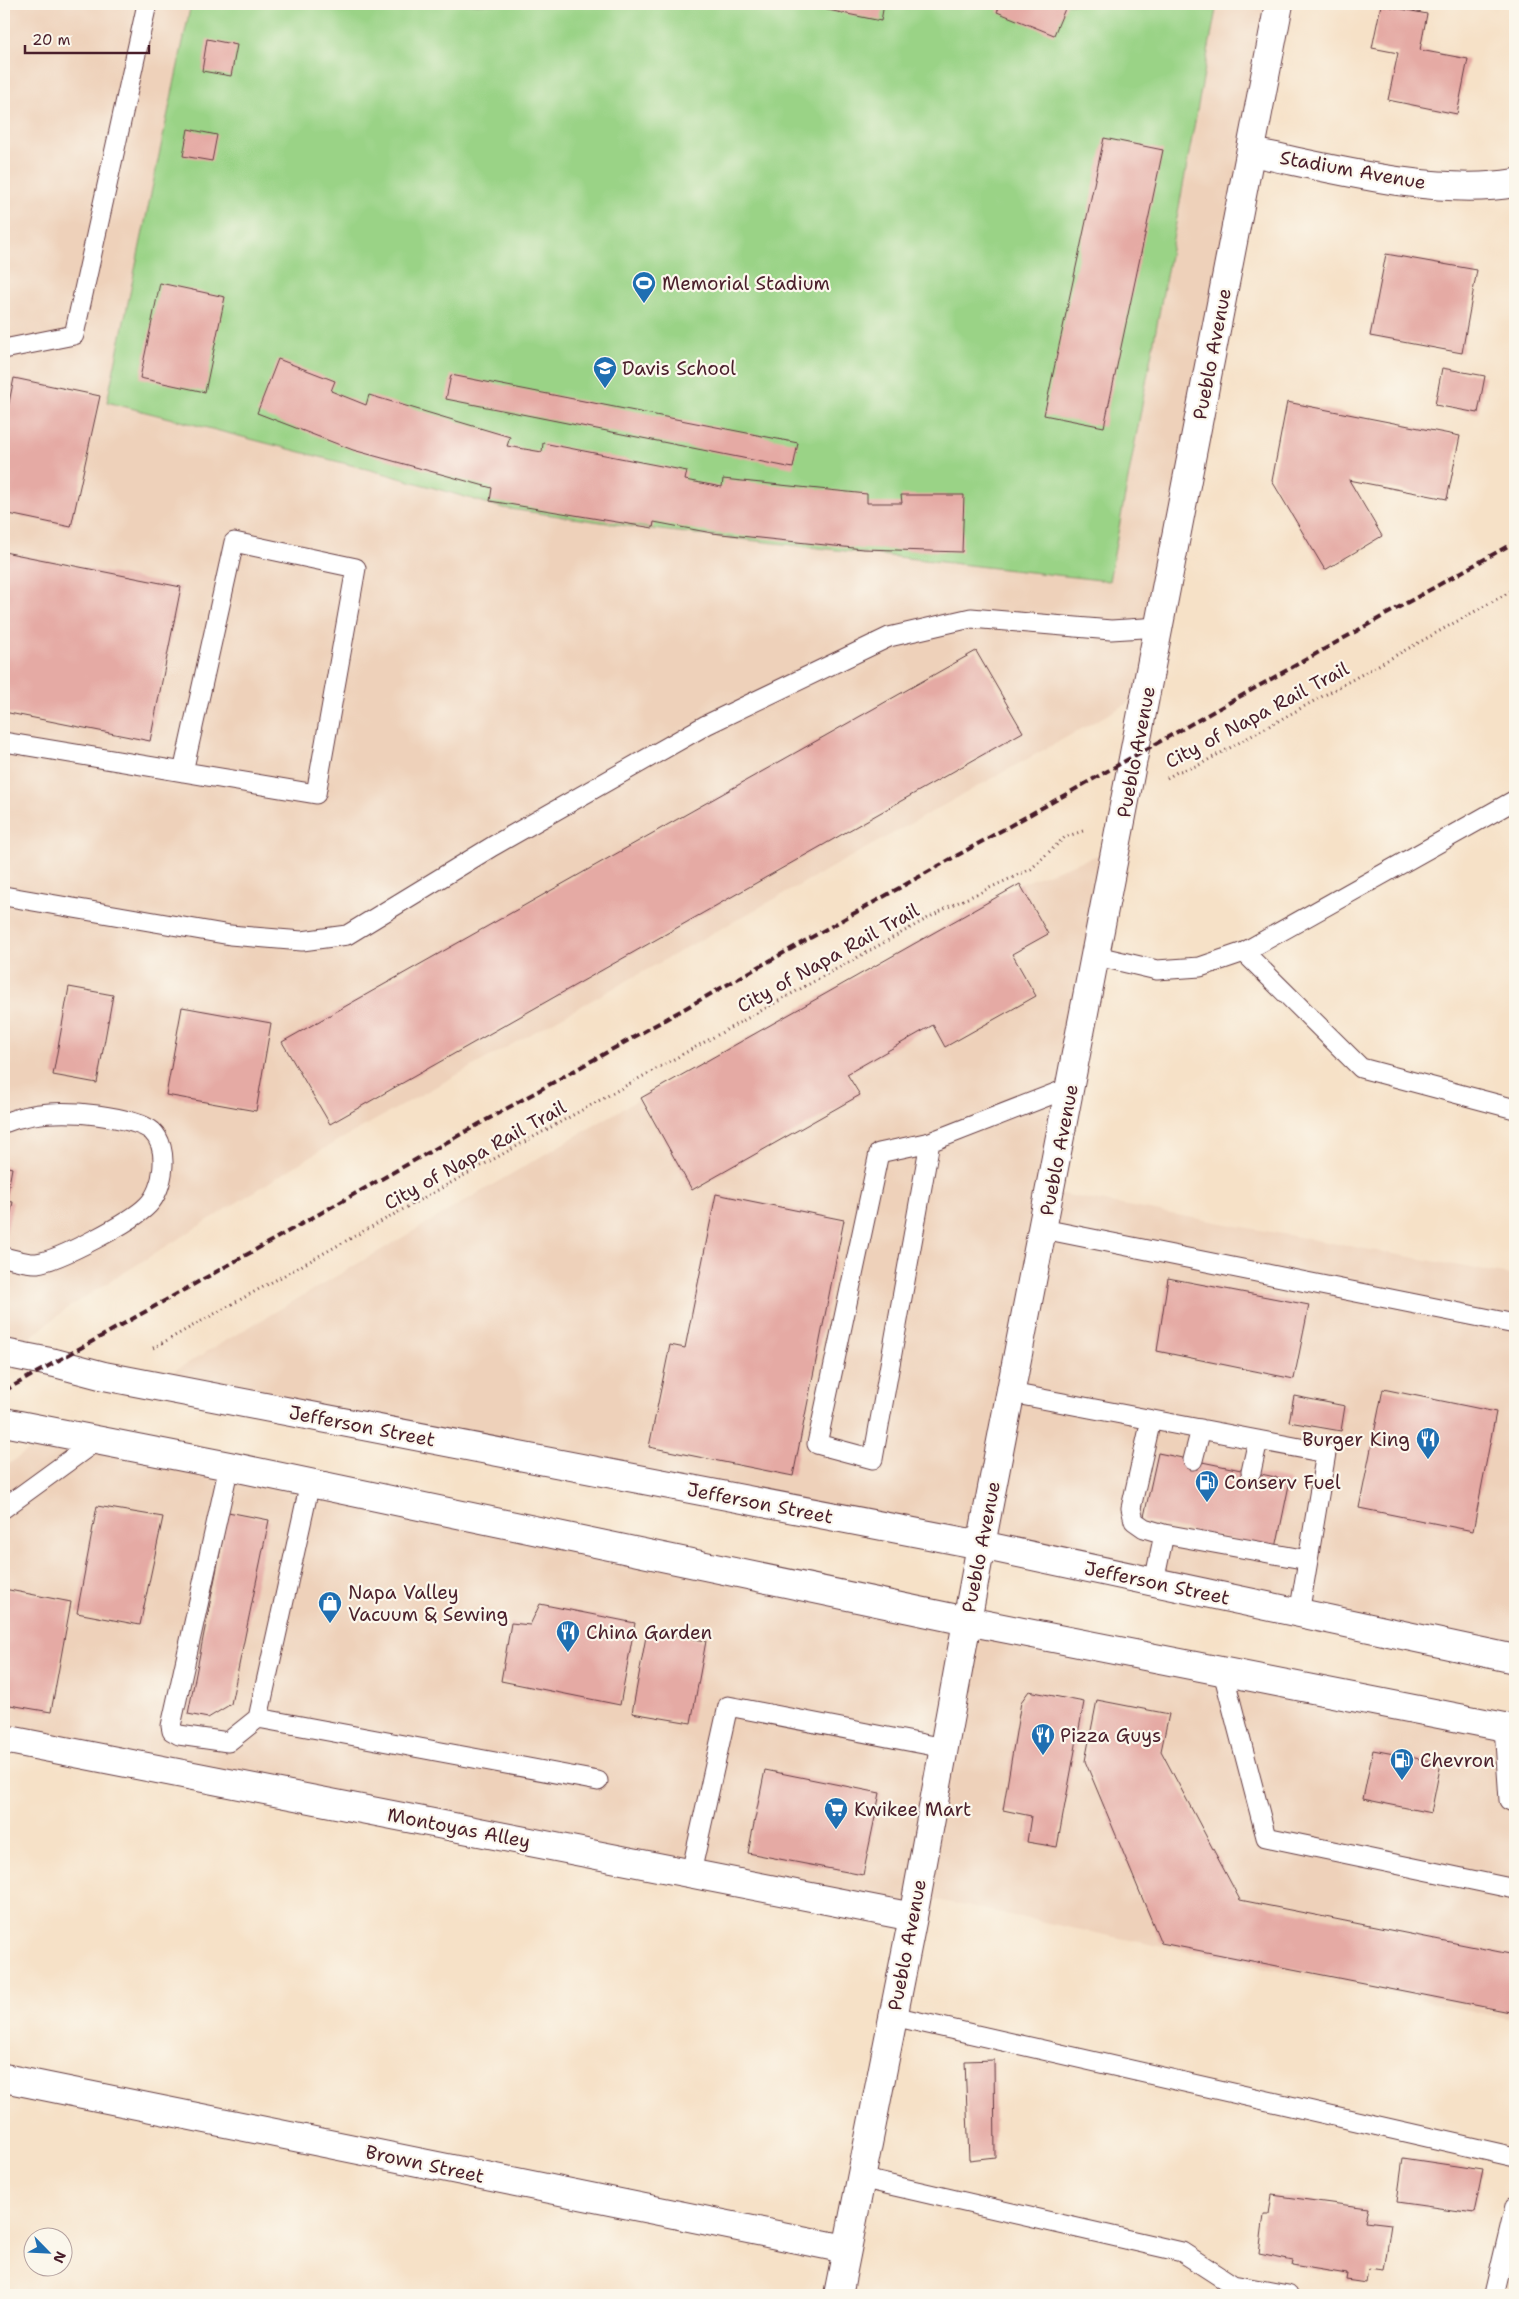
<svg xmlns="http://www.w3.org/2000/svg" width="1519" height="2299" viewBox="0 0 1519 2299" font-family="'Shantell Sans',sans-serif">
<rect width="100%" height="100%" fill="#fbf7ec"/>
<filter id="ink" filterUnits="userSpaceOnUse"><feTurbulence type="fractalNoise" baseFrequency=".02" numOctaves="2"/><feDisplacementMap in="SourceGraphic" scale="10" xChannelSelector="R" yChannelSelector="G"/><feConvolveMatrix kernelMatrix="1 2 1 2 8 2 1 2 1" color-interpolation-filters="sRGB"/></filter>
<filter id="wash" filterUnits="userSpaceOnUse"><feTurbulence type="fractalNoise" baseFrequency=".0096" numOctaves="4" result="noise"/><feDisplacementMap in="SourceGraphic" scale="20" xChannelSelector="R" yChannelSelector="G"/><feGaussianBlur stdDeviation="1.12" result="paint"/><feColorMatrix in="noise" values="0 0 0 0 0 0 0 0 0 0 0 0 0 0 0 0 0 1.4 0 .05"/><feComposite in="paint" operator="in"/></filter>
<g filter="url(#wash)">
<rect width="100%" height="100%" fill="#f6e1c7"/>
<path fill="#eed1ba" d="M4,4H1279L1148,692L316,1153L69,1307L9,1354L4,1353Z
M1117,848L1050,1192L1515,1276V1659L150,1385L641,1098L1020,884Z
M54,1433L1515,1729V2020L918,1896L913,1917L4,1739V1467Z"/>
<path fill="#9ad386" stroke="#727958" d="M191,4H1217L1109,581L643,528L503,508L386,474L107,402Z"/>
<g id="blocks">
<path fill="#e5aaa4" d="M799,4H884L881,21Z
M1001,4H1067L1054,35L997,12Z
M1381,5L1427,14L1420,50L1468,59L1457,114L1388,100L1398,53L1372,48Z
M207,39L237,45L231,76L202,71Z
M188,129L217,135L212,161L183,156Z
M1104,138L1163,150L1104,427L1044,415Z
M1386,254L1477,270L1462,353L1370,336Z
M160,283L225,297L205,392L140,378Z
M278,359L335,381L331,391L366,405L369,395L510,437L507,446L542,452L543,443L687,471L685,480L722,487L723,479L867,494V503H902L901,495H964L962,552L863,549L712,533L654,522L653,528L490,501L492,488L353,450L257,413Z
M1442,368L1485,376L1478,413L1435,405Z
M451,375L798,443L793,468L446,399Z
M14,378L100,396L71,527L4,513V427Z
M1287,402L1460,436L1447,499L1349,480L1382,536L1325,570L1272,481Z
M4,552L181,587L150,741L4,712Z
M976,651L1023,732L330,1124L282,1042Z
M1020,884L1048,934L1012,954L1036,996L945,1047L933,1025L847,1074L860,1095L692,1190L641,1098Z
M69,987L113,995L97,1083L53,1075Z
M182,1007L271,1023L256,1111L166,1095Z
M4,1166L12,1168L6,1201L13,1202L6,1234L4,1233Z
M716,1194L844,1220L793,1476L649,1447L670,1345L685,1348Z
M1168,1278L1309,1305L1294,1379L1157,1351Z
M1383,1389L1496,1412L1473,1531L1359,1508Z
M1294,1396L1345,1406L1341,1431L1289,1422Z
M1158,1453L1290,1480L1276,1548L1143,1521Z
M97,1506L163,1517L140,1625L77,1613Z
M228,1512L269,1520L231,1704L208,1718L188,1714Z
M4,1589L71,1602L51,1712L4,1704Z
M540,1604L635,1623L620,1705L501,1681L511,1623L530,1625Z
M647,1631L706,1641L691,1723L632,1713Z
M1029,1691L1084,1702L1057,1847L1027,1842L1031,1816L1003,1810L1021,1702Z
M1097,1700L1169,1714L1161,1751L1240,1900L1515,1955V2013L1161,1943L1085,1761Z
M1373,1750L1441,1763L1431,1813L1363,1799Z
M765,1770L880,1793L863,1875L748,1853Z
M994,2060L995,2157L969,2160L965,2061Z
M1403,2158L1483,2170L1474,2213L1397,2202Z
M1272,2195L1368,2208L1365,2221L1391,2224L1384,2271L1368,2269L1366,2283L1346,2280L1347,2274L1292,2265L1293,2261L1259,2254L1264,2214H1269Z"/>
</g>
</g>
<g filter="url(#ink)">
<use href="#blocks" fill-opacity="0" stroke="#643c42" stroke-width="1"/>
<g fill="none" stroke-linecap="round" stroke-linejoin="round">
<g stroke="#643c42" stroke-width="21">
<path id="lane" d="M4,349L74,335L147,4
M4,742L316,794L356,568L234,542L183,772
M4,896L230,935L302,941L347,935L493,846L706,725L889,637L971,618L1111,630L1160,627
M1244,952L1361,1068L1515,1109
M1097,956L1157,970L1200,967L1244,952L1515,800
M4,1123C34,1111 65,1111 97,1115C111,1117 141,1122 152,1131C170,1148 164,1189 148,1205C132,1222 59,1260 37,1263C27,1264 14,1259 4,1257
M930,1142L879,1153L817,1444L873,1459L930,1142L1071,1087
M1043,1229L1515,1324
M1011,1393L1326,1453L1299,1614
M1151,1420L1131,1508L1134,1521L1144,1528L1164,1534L1308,1560
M1193,1460L1201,1429
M229,1466L171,1726L172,1731L179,1735L228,1742L258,1718L310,1483
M1251,1472L1258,1440
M4,1508L96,1441
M1154,1582L1164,1534
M1223,1672L1266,1837L1515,1889
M258,1718L598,1781
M1504,1727L1509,1800L1515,1803
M691,1873L728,1706L944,1748
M893,2016L1515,2157
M860,2178L1182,2252L1233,2285L1288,2295
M1494,2295L1515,2206"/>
</g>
<g stroke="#643c42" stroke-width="30">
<path id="street" d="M1251,152C1331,168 1435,197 1515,183
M4,1739L913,1917
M4,2078L846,2249"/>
</g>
<g stroke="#643c42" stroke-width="30">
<path id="secondary" d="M4,1353L55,1363L104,1376L981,1545L1515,1659
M4,1422L229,1466L967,1621L1515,1729
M838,2295L913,1917L981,1545L1279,4"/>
</g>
<path stroke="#643c42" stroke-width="3" stroke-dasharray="1 4" stroke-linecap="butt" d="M1167,778L1177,772L1199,765L1515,589
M153,1348L948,907L1031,869L1065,837L1083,831"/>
<use href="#lane" stroke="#fff" stroke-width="19"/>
<use href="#street" stroke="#fff" stroke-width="28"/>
<use href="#secondary" stroke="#fff" stroke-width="28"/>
<path stroke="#4a1f2b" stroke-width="4" stroke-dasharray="8 4" stroke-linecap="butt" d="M4,1391L1515,542"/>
</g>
</g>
<defs>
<g id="stadium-pin" transform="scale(1.25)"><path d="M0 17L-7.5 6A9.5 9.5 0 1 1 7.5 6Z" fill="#1f6fb2" stroke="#fbf7ec"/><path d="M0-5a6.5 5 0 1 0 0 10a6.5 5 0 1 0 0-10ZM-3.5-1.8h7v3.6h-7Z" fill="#fff"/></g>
<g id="school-pin" transform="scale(1.25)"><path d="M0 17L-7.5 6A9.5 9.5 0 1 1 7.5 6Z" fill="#1f6fb2" stroke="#fbf7ec"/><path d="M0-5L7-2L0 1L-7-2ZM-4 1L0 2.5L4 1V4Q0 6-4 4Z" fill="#fff"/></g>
<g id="restaurant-pin" transform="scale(1.25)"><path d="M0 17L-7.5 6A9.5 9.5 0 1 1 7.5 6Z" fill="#1f6fb2" stroke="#fbf7ec"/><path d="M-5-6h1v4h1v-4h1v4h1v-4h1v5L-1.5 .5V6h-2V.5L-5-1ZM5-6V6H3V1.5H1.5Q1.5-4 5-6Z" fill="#fff"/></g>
<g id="fuel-pin" transform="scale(1.25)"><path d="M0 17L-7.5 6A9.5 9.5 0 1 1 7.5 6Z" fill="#1f6fb2" stroke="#fbf7ec"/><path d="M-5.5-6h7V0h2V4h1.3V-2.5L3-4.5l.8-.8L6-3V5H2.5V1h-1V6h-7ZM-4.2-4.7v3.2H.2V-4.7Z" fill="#fff"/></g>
<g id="shop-pin" transform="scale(1.25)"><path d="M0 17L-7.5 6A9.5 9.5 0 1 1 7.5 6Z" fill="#1f6fb2" stroke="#fbf7ec"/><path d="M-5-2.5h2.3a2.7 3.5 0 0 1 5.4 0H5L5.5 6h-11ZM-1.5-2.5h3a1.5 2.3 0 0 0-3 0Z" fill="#fff"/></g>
<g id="supermarket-pin" transform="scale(1.25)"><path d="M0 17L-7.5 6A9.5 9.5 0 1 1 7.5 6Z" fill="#1f6fb2" stroke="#fbf7ec"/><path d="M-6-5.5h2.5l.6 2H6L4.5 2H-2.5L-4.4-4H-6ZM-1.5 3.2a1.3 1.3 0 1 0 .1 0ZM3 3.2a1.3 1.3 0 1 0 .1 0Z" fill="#fff"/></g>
</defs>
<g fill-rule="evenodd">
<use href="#stadium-pin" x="644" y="283"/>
<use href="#school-pin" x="605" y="368"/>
<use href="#restaurant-pin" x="1428" y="1439"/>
<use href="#fuel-pin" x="1207" y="1482"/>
<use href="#shop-pin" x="330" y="1603"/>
<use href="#restaurant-pin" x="568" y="1632"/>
<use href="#restaurant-pin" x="1043" y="1735"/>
<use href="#fuel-pin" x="1402" y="1760"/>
<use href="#supermarket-pin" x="836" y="1809"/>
</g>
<g text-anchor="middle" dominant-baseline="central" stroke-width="4.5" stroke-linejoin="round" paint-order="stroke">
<g font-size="19" fill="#4a1f2b" stroke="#fbf7ec">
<text transform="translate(1353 170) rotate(10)">Stadium Avenue</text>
<text transform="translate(1212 354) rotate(-79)">Pueblo Avenue</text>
<text transform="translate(1257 715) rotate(-28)">City of Napa Rail Trail</text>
<text transform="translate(1136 752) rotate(-79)">Pueblo Avenue</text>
<text transform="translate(828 958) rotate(-29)">City of Napa Rail Trail</text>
<text transform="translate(1059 1150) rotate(-79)">Pueblo Avenue</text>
<text transform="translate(475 1155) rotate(-29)">City of Napa Rail Trail</text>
<text transform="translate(362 1426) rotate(11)">Jefferson Street</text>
<text transform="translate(760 1503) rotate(11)">Jefferson Street</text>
<text transform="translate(981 1547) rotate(-79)">Pueblo Avenue</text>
<text transform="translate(1157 1583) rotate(12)">Jefferson Street</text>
<text transform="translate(459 1828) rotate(11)">Montoyas Alley</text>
<text transform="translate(907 1945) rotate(-79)">Pueblo Avenue</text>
<text transform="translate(425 2164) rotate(12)">Brown Street</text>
</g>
<g font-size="19" fill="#4a1f2b" stroke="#fbf7ec" text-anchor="start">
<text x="662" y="283">Memorial Stadium</text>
<text x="622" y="368">Davis School</text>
<text x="1410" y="1439" text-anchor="end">Burger King</text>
<text x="1224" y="1482">Conserv Fuel</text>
<text x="348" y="1592">Napa Valley<tspan x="348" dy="22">Vacuum &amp; Sewing</tspan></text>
<text x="586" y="1632">China Garden</text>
<text x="1060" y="1735">Pizza Guys</text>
<text x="1420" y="1760">Chevron</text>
<text x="854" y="1809">Kwikee Mart</text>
</g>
</g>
<rect width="1519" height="2299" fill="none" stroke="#fbf7ec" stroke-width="20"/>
<g transform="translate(48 2252) rotate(114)"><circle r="24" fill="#fbf7ec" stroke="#b4a19f"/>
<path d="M0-4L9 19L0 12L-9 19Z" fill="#1f6fb2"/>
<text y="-8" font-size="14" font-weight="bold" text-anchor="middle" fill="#4a1f2b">N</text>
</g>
<path d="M25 45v8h124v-8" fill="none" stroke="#4a1f2b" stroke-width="2.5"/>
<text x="32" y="45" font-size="15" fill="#4a1f2b" stroke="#fbf7ec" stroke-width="4" paint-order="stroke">20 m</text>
</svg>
